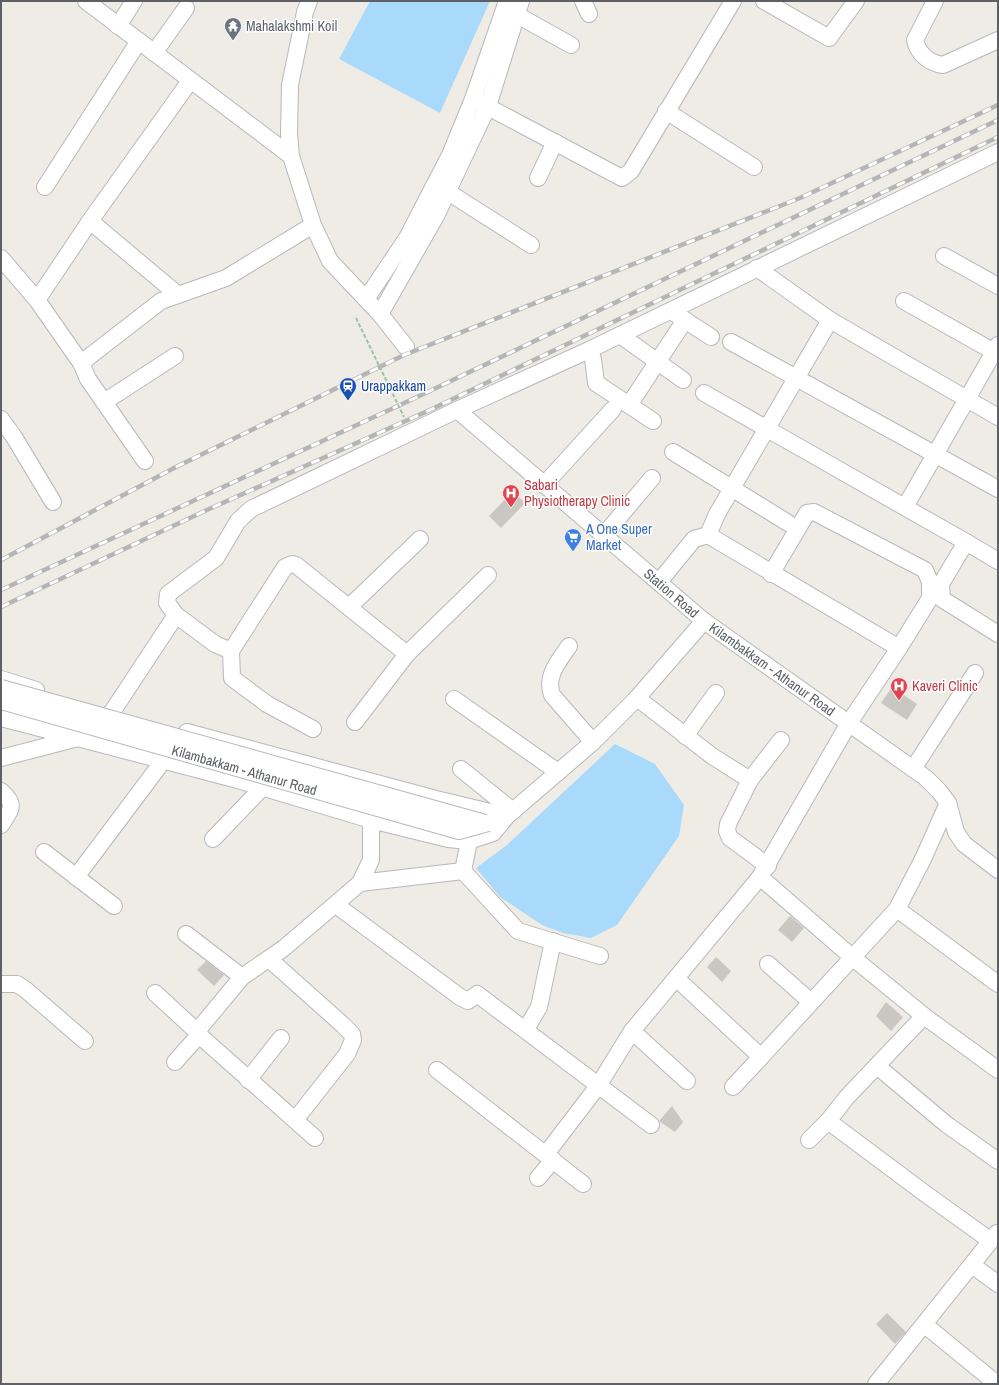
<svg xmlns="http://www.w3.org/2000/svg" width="999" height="1385" viewBox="0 0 999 1385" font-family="'Archivo Narrow',sans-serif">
<rect width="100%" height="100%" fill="#efece5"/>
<path fill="#a9dafb" d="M370,1H490L440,113L339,59Z
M615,744L655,764L684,805L679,836L617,925L591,938L563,933L542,925L500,897L476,868L507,845Z"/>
<path fill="#cac7c2" d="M513,491L525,503L501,528L489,516Z
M892,687L917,704L907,720L881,703Z
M790,916L804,928L792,942L778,930Z
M716,957L731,971L722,982L707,967Z
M206,961L224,975L214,986L197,970Z
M886,1002L903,1017L891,1031L876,1016Z
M672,1106L683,1122L675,1132L659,1121Z
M887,1313L906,1332L895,1344L876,1324Z"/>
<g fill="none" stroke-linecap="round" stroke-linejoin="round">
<g stroke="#b6b8bb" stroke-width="18">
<g id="minor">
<path d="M86,1L291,156"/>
<path d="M309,1L305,12L290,85L289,134L291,156L313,225L330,261L380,314L406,347"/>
<path d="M583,1L589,14"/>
<path d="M764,1L829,38L856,1"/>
<path d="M935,1L915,40C918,54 929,63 943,65L998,40"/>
<path d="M517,15L571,45"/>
<path d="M118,26L134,1"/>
<path d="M154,53L186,8"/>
<path d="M473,99L622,178L631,171L733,1"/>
<path d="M666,111L754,167"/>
<path d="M538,178L555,142"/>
<path d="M45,187L139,41"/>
<path d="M448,192L531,245"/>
<path d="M90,221L177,294"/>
<path d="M944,256L998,286"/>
<path d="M1,258L37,300L81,363L88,379L145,461"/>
<path d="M366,299L407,238L450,155L473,99L507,1"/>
<path d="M37,300L90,221L190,81"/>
<path d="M904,301L998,354"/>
<path d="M380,314L436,216L488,106L521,1"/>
<path d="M677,315L711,337"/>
<path d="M830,320L998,417"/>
<path d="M620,335L683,380"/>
<path d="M731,342L998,489"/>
<path d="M589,350L593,359L596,383L653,421"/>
<path d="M81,363L161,301L226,278L313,225"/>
<path d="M704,393L966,542"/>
<path d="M104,402L175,356"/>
<path d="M629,405L685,320"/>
<path id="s1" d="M457,410L704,621"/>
<path d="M1,419L14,437L53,502"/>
<path d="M673,452L788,523"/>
<path d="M544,485L613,409"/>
<path d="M905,507L998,345"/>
<path d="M604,535L652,478"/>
<path d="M708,535L717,514L830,320L757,268"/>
<path d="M998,561L966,542L941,584L942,599L998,634"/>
<path d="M659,582L694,539L708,535L899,648"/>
<path d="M349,607L420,539"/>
<path d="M176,615L215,644L231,651L285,567L292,564L296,565L407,654"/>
<path d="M569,646C559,661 545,676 552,695L593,742"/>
<path d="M231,651L232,678L267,704L313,729"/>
<path d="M1,679L36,690"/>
<path d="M637,698L712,756L750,780"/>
<path d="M454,699L558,772"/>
<path d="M1,718L238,780L371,820L448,839L469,841L493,833L507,816L436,799L187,732"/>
<path d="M355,722L407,654L488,575"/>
<path d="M685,736L716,693"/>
<path d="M1,758L78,738L112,712L176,615L167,603L168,594L216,558L238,521L251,509L457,410L589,350L998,152"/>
<path d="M461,769L513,811"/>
<path d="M913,769L975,673"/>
<path d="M1,791C17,805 11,809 1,825"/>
<path id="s2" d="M497,820L507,816L593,742L637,698L704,621L926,778L939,791L948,803L956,832L964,844L998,870"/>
<path d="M213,839L261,789"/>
<path d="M469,841L463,871L518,931L600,956"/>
<path d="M44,852L114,906"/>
<path d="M768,866L730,838L727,831L728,824L750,780L781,740"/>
<path d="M76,877L163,761"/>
<path d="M760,877L849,723L899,648L930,598V582L925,570L814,512L807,513L771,574"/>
<path d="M360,883L463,871"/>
<path d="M336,905L460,997L468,1001L477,994L651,1125"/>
<path d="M897,909L998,984"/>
<path d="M186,934L242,977"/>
<path d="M269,959L343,1025L352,1034L353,1040L347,1054L295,1120"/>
<path d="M768,964L811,1002"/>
<path d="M676,978L761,1057L897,909L923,859L948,803"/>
<path d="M1,984H17L26,990L85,1041"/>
<path d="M155,993L192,1027L198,1030L199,1035L315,1138"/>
<path d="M526,1029L539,1007L553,941"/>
<path d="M198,1030L242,977L284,948L360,883L371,860V820"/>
<path d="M632,1031L687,1081"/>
<path d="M175,1062L199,1035"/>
<path d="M877,1066L946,1124L998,1161"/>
<path d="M437,1070L583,1184"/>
<path d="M248,1080L281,1038"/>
<path d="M733,1087L761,1057"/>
<path d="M828,1121L923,1192L991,1241"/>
<path d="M809,1140L828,1121L847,1097L924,1016"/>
<path d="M546,1154L598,1086L632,1031L760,877L852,957L924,1016L998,1070"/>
<path d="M538,1178L553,1160"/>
<path d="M972,1265L998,1284"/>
<path d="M925,1325L997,1384"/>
<path d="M876,1384L997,1233"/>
</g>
</g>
<use href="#minor" stroke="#fff" stroke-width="16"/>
<g stroke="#b4b5b5" stroke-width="4.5">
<path id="rail" d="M1,560L176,467L404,355L800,198L998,105
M1,590L415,398L998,120
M1,607L207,510L430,410L998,137"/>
</g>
<use href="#rail" stroke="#fff" stroke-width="3" stroke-dasharray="9" stroke-linecap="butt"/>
<g stroke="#b6b8bb" stroke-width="18" stroke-linecap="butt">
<g id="minor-bridge">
<path d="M1,688L485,823"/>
<path id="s3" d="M1,701L459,831L488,823"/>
</g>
</g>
<path stroke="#9bc3a6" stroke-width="2" stroke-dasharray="4 2" stroke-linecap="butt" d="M356,318L404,417"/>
<use href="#minor-bridge" stroke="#fff" stroke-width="16"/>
</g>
<defs>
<g id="temple-pin" transform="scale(0.9)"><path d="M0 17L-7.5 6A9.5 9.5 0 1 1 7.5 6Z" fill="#6b7280" stroke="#fff"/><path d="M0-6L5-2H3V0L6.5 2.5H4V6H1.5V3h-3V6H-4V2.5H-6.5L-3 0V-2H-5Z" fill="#fff"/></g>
<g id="station-pin" transform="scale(0.9)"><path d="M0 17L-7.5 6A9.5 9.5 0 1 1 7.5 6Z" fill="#1a4fb4" stroke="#fff"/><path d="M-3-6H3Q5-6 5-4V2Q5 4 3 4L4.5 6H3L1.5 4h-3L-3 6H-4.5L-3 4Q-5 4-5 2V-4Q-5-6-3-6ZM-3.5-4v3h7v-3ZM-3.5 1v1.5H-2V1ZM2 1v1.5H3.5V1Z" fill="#fff"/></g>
<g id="hospital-pin" transform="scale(0.9)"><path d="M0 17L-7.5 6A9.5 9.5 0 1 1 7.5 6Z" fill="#e0444e" stroke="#fff"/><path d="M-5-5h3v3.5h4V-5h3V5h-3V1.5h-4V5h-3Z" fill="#fff"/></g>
<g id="supermarket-pin" transform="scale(0.9)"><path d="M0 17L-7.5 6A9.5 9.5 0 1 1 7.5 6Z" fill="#3f7fe0" stroke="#fff"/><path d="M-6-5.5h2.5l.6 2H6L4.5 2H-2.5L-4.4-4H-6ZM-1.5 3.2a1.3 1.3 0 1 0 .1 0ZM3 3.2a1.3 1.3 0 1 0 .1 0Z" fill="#fff"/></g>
</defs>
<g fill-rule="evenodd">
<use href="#temple-pin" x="233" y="26"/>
<use href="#station-pin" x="348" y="386"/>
<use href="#hospital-pin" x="511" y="493"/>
<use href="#supermarket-pin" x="573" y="537"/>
<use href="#hospital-pin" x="899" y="686"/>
</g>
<g text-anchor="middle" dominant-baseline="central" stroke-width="3" stroke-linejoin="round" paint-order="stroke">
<g font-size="14" fill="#5b616d" stroke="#fff" text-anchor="start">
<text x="246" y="26">Mahalakshmi Koil</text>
</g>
<g font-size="14" fill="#164399" stroke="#fff" text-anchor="start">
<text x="361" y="386">Urappakkam</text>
</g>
<g font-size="14" fill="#be3a42" stroke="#fff" text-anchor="start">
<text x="524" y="485">Sabari<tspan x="524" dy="16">Physiotherapy Clinic</tspan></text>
<text x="912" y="686">Kaveri Clinic</text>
</g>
<g font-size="14" fill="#366cbe" stroke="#fff" text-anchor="start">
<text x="586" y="529">A One Super<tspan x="586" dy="16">Market</tspan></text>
</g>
<g font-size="14" fill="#5d6165" stroke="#fff">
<text stroke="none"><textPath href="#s1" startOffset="282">Station Road</textPath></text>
<text stroke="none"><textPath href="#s2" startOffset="372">Kilambakkam - Athanur Road</textPath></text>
<text stroke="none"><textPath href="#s3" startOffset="253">Kilambakkam - Athanur Road</textPath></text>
</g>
</g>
<rect width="999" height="1385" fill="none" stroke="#5d6165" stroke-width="4"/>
</svg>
